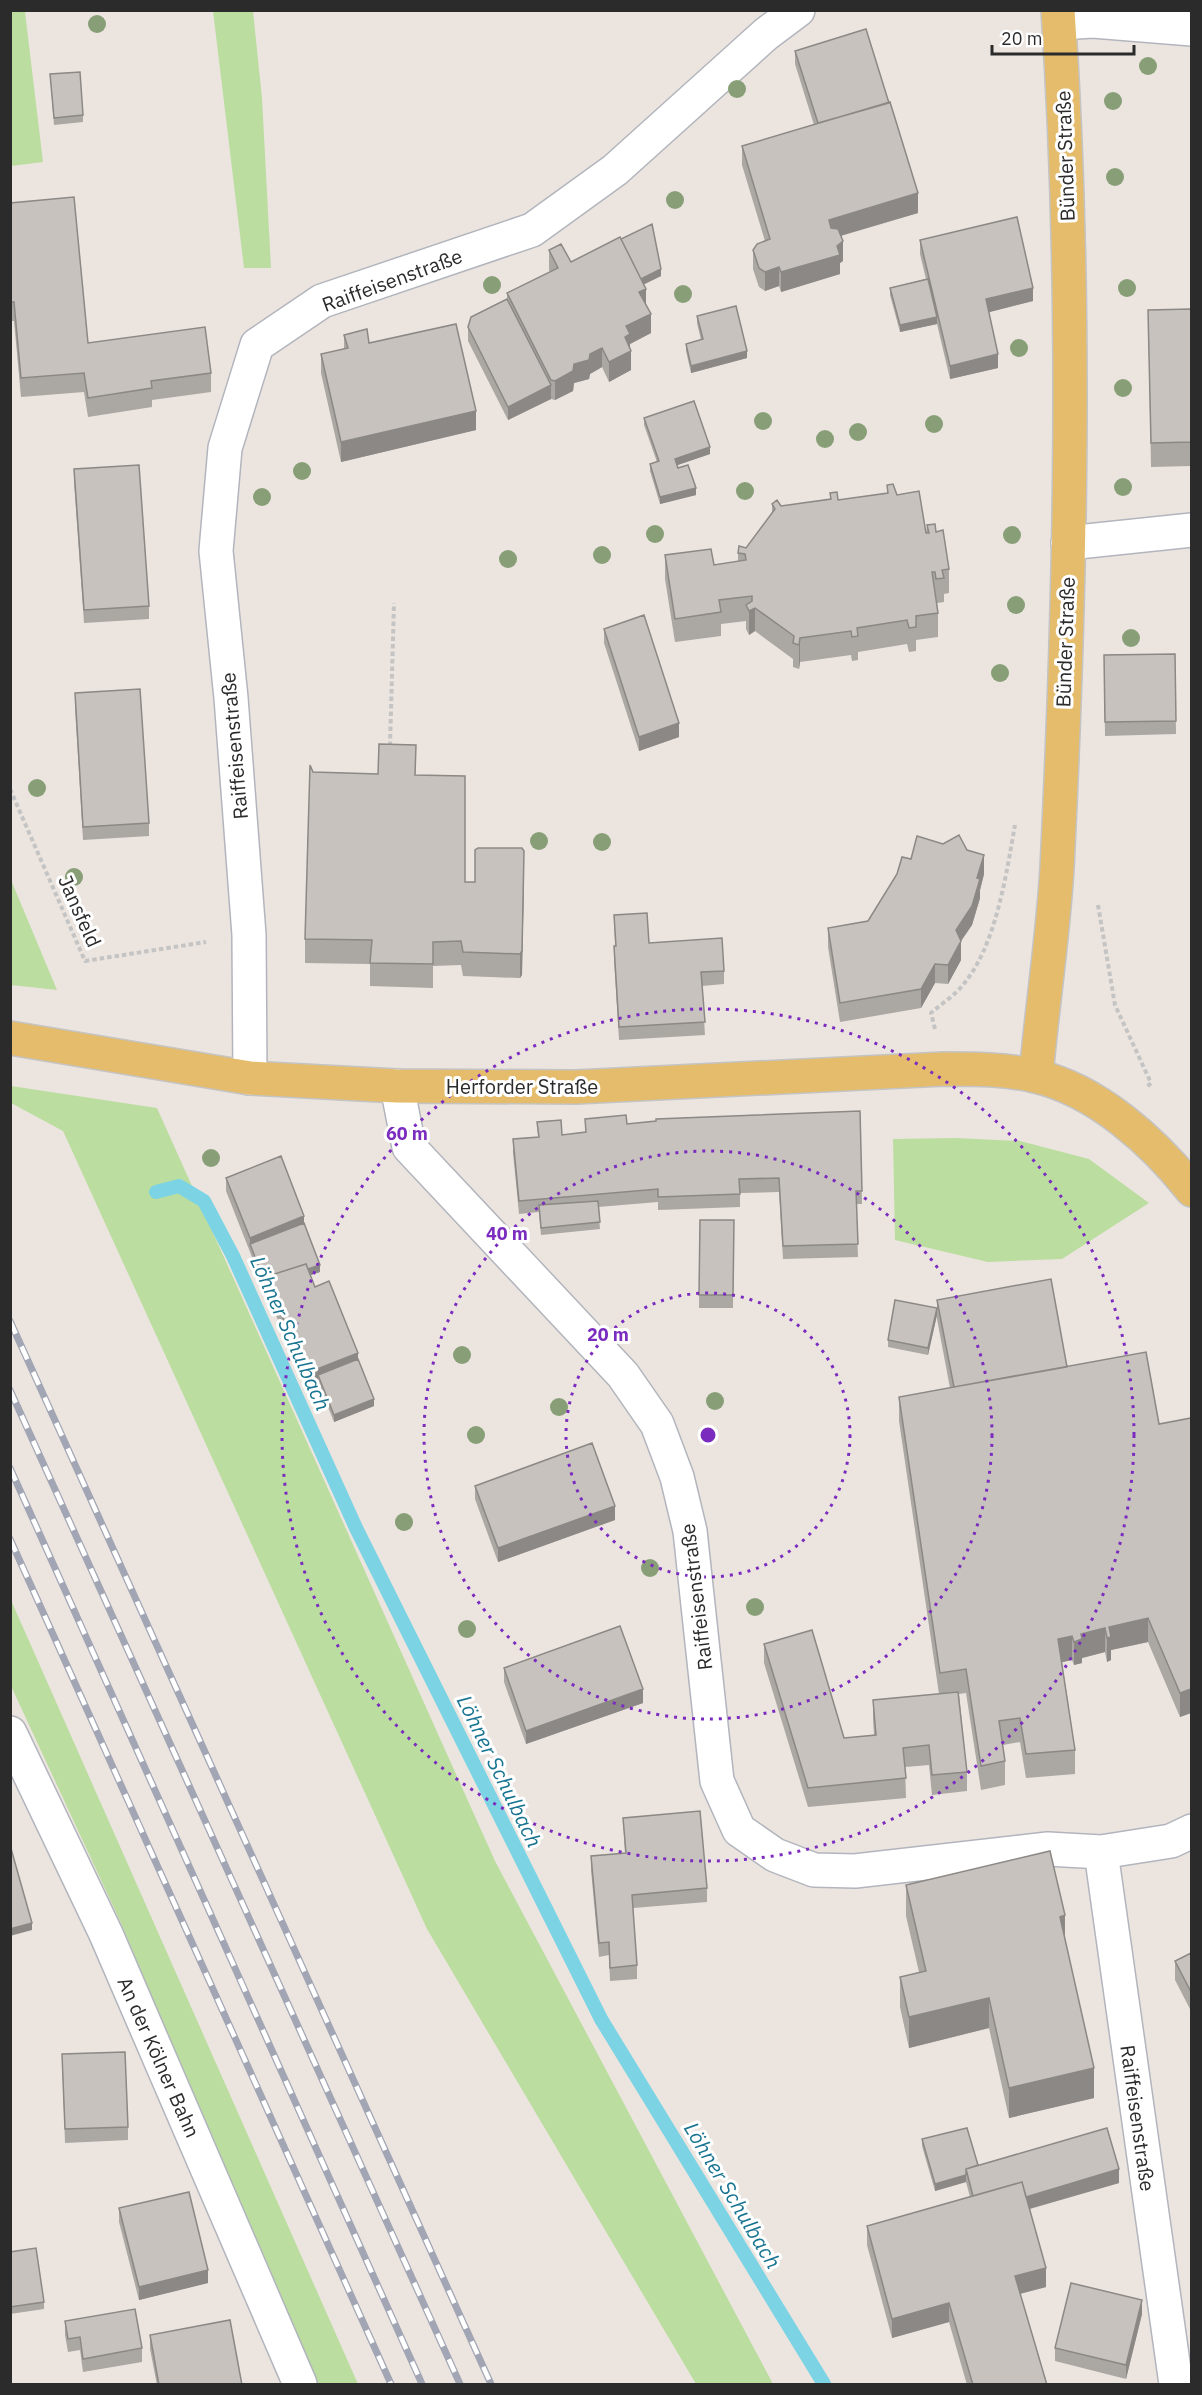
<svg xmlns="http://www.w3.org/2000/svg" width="1202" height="2395" viewBox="0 0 1202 2395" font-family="'IBM Plex Sans',sans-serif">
<rect width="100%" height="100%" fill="#ece5df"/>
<path fill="#bbdda0" d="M10,11H41L25,12L43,162L11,166Z
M213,11H253L262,98L271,268H244Z
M11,880L57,990L11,985Z
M11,1086L157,1108L495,1861L773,2384H696L427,1929L63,1131L11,1103Z
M956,1138L1020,1141L1089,1159L1149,1203L1062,1259L988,1262L895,1240L893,1139Z
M10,1598L358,2384H314L120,1921L11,1686Z"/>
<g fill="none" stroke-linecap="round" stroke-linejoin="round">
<path stroke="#7bd3e4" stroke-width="14" d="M156,1192L179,1186L204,1201L233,1256L356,1528L601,2019L824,2384"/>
<g stroke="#b2b5bd" stroke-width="36">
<path id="minor" d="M1059,23L1093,21L1192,29
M1068,543L1192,530
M250,1078L249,935L231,698L216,551L225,448L257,345L322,301L532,230L615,170L766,34L798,10
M397,1086L409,1147L623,1375L657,1424L677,1477L690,1531L717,1781L739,1830L775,1855L814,1870L855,1871L1048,1849L1101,1852L1171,1841L1192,1831
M10,1733L106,1934L300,2384
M1101,1852L1176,2384"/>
</g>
<g stroke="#c4c4c4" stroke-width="36">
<path id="major" d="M10,1038L250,1078L397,1086L576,1087L944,1069C974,1069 1006,1069 1035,1076C1097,1090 1154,1142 1192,1190
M1036,1076C1042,1007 1053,937 1057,868C1071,583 1077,295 1058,10"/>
</g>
<path stroke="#c4c4c4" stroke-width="4" stroke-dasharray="4.5 3" stroke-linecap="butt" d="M390,746L394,603
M10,789L85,961L206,942
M1098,905L1115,1005L1151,1083L1146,1088
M935,1029L931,1013C941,1004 954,996 962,986C996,947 1006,875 1015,825"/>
<use href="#minor" stroke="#fff" stroke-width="33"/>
<use href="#major" stroke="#e4bc6b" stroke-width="33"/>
<g stroke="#a2a6b4" stroke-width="7">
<path id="rail" d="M10,1321L491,2384
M10,1390L460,2384
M10,1468L422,2384
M10,1539L391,2384"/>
</g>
<use href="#rail" stroke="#fff" stroke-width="4.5" stroke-dasharray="14" stroke-linecap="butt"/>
</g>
<g fill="#879e76">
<circle cx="97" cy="24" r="9"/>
<circle cx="1148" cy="66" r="9"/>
<circle cx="737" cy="89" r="9"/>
<circle cx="1113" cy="101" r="9"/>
<circle cx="1115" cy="177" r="9"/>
<circle cx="675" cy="200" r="9"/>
<circle cx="492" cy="285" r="9"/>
<circle cx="1127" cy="288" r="9"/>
<circle cx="683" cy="294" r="9"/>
<circle cx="1019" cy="348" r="9"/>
<circle cx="1123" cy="388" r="9"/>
<circle cx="763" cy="421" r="9"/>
<circle cx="934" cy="424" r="9"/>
<circle cx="858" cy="432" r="9"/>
<circle cx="825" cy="439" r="9"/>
<circle cx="302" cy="471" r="9"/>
<circle cx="1123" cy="487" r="9"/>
<circle cx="745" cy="491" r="9"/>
<circle cx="262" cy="497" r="9"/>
<circle cx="655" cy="534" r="9"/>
<circle cx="1012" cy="535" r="9"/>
<circle cx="602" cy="555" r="9"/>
<circle cx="508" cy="559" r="9"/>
<circle cx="1016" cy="605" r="9"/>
<circle cx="1131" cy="638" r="9"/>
<circle cx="1000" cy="673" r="9"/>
<circle cx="37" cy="788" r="9"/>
<circle cx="539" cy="841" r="9"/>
<circle cx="602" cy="842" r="9"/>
<circle cx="74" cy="877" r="9"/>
<circle cx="211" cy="1158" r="9"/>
<circle cx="462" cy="1355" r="9"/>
<circle cx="715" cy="1401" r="9"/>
<circle cx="559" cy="1407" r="9"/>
<circle cx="476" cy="1435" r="9"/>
<circle cx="404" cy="1522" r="9"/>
<circle cx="650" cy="1568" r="9"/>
<circle cx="755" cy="1607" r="9"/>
<circle cx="467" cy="1629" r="9"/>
</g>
<path fill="#aba7a3" d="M795,51L918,213L841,236L843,261L840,263V274L781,292L779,286L765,291L759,287L753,269V250L765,241L742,165V146L814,125L795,64Z
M50,74L83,115V122L54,125Z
M10,203L88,343L211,373V392L152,400V407L88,417L84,392L21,397L14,321H10Z
M621,239L661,276L643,285L646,304L651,333L630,344L631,370L609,382L602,367L590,374L589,379L574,383L573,391L555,400L551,399L508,420L468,341V327L507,299V293L550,272L549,270V250L571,262Z
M920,240L1033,301L989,312L998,368L950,379L937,324L900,332L890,295V288L926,279L920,254Z
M1191,309V466L1151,467L1148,310Z
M697,316L747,358L691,373L686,351V344L701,340L697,323Z
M344,335L369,343L476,430L341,462L321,373V354L344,349Z
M644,418L710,454L677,465L696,495L660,504L650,471V464L657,462L644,425Z
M74,469L149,606V619L84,623L74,482Z
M887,485L897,495L926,533L927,525L936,532L949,569V593L944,594V602L937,603L938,613V637L916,640V651L909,652L907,644L858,652V660L852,661L851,655L800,662L799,669L793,667V659L755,631L749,635L746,629V621L721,624V636L675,642L665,579V555L714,565L738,562V553L746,548L772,514V504L781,506L830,499V493L838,500L887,493Z
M604,629L679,737L639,751L604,643Z
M1175,654L1176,734L1105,736L1104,655Z
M75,693L149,823V836L83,840L75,707Z
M313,772L416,775L465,882H475L524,875L522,975L520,978L463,976L461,965L433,966V988L370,986V964L305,963V939Z
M967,850L984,874L980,890V898L972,925L961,941V960L948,984L935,983L921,1008L840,1022L828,947V928L868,921L897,874L911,859Z
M614,915L649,943L724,971V984L702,986L705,1035L619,1040L614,959V946H615Z
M860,1111L862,1204H856L858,1257L783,1259L779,1192L740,1193V1207L658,1210V1202L598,1207L600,1229L541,1235L539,1212L519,1214L513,1153V1139L538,1137L537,1122L562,1135L585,1132L627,1124Z
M226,1178L304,1223L320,1272L310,1275L315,1287L358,1359L374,1406L334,1422L318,1382L307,1387L265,1290L226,1191Z
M700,1220H734L733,1308H699Z
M937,1300L1067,1367L1159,1424L1191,1418V1714V1713L1180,1717L1148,1642L1111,1650V1660L1107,1662L1105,1652L1082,1658V1663L1074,1665L1072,1660L1062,1662L1075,1750V1774L1026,1778L1020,1742L1003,1745L1005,1761V1785L981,1790L966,1693L959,1694L967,1772V1791L932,1795L929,1765L905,1767L906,1798L808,1807L764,1663V1644L844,1738L874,1735L873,1719V1700L939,1694L899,1421V1397L950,1388L937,1319Z
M937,1315L928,1355L888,1347V1340Z
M475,1486L615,1520L498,1562L475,1499Z
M504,1668L643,1703L526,1744L504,1682Z
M623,1818L707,1888V1902L633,1908L637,1965V1979L610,1981L609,1955L599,1957L591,1870V1856L625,1853Z
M906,1885L1065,1938L1094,2098L1009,2118L989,2028L909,2048L900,2007V1977L919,1972L906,1916Z
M1191,1953V2011L1175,1980V1961Z
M62,2054L128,2127V2140L65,2143Z
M922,2139L978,2165L1119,2183L1030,2209L1046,2287L1020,2294L1047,2385H967L949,2322L892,2338L867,2245V2226L970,2197L966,2182L935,2191L922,2146Z
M119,2208L208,2283L139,2300L119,2222Z
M10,2252L44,2302V2309L10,2314Z
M1142,2314L1126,2379L1055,2361V2348Z
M65,2321L142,2348V2362L83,2372L80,2350L68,2352L65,2335Z
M150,2335L242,2385H157L150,2349Z"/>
<path fill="#8b8885" d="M918,193V213L829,239V220Z
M843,241V261L840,263V274L781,292V272L837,246Z
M779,267V286L765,291V272Z
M661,269V276L636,288V281Z
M1033,288V301L986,313V299Z
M646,289V308L639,292Z
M651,314V333L630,344V352L631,351V370L609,382V362L625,337L626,326Z
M937,317V324L900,332V325Z
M602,348V367L590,374L589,379L574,383L573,391L555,400V381L574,364Z
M747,351V358L691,373V366Z
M998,354V368L950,379V366Z
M551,385V399L508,420V407Z
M476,411V430L341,462V442Z
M710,447V454L675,466V459Z
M696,488V495L660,504V497Z
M755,608V631L749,635V611Z
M800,638V662L799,669V645Z
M679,723V737L639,751V737Z
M984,855V874L980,890V898L972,925L961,941V960L948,984V965L956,930L977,878Z
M524,875L522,975L520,978V954Z
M935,964V983L921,1008V989Z
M304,1216V1230L250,1244V1238Z
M320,1265V1272L270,1289L268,1283Z
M937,1308V1315L928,1355V1348Z
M358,1353V1366L318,1375V1382L307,1387V1373Z
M374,1399V1406L334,1422V1415Z
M615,1506V1520L498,1562V1548Z
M1148,1618V1642L1111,1650V1660L1107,1662V1638L1109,1627Z
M1105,1628V1652L1082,1658V1663L1074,1665V1642L1081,1634Z
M1072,1636V1660L1058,1663V1639Z
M643,1689V1703L526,1744V1731Z
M1191,1689V1713L1180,1717V1693Z
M1065,1915V1945L1060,1917Z
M32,1923V1930L10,1936V1929Z
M989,1998V2028L909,2048V2017Z
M1094,2068V2098L1009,2118V2088Z
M1119,2169V2183L1025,2210V2197Z
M966,2175V2182L935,2191V2184Z
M1046,2268V2287L1015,2295V2276Z
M208,2270V2283L139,2300V2287Z
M1142,2300V2314L1126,2379V2365Z
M949,2303V2322L892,2338V2319Z"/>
<path fill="#c7c2be" stroke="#8b8885" stroke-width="1.5" d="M866,29L889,103L818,123L795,51Z
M80,72L83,115L54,118L50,74Z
M890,102L918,193L829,220L831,228L838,229L843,241L837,246L840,255L781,272L779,267L765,272L759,268L753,250L757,244L770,239L742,146Z
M74,197L88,343L205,327L211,373L151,381L152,388L88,398L84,373L21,378L14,302H10V203Z
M1017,217L1033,288L986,299L998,354L950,366L920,240Z
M652,224L661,269L641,279L621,239Z
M620,237L646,289L639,292L651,314L626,326L630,334L625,337L631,351L609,362L602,348L590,354L589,360L574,364L573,371L555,381L551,380L507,293L558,268L549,250L561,244L571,262Z
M928,279L937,317L900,325L890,288Z
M507,299L551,385L508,407L468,327L471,317Z
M736,306L747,351L691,366L686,344L703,339L697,316Z
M1191,309V442L1151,443L1148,310Z
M456,324L476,411L341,442L321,354L348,348L344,335L367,329L369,343Z
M694,401L710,447L675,459L678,468L688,465L696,488L660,497L650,464L659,461L644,418Z
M139,465L149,606L84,610L74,469Z
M893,484L897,495L919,491L926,533H929L927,525L935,524L936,532L943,530L949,569L942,570L944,578L936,579L935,572H932L938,613L916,616V627L909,628L907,620L857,628L858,636L852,637L851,631L800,638L799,645L793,643L794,636L755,608L749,611L746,605L752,601V596L719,600L721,612L675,619L665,555L711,549L714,565L746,560L745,554L738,553L739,546L746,548L775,509L772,504L777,500L781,506L831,499L830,493L837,492L838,500L888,493L887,485Z
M644,615L679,723L639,737L604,629Z
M1175,654L1176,721L1105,722L1104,655Z
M140,689L149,823L83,827L75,693Z
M379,744L416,745L415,775L465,776V882H475V850L478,848H522L524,851L522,951L520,954L463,952L461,941L433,942V964L370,963L372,940L305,939L310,765L313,772L378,774Z
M959,835L967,850L984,855L977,878L980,879L972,906L956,930L961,941L948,965L935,964L921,989L840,1003L828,928L868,921L897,874L902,857L911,859L917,836L943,844Z
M647,913L649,943L722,938L724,971L701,972L705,1022L619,1027L614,946H616L614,915Z
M860,1111L862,1191H856L858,1244L783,1246L779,1178L739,1179L740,1194L658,1197V1189L519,1201L513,1139L539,1137L537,1122L561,1120L562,1135L586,1132L585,1119L626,1115L627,1124L656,1121V1119Z
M281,1156L304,1216L250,1238L226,1178Z
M598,1201L600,1222L541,1228L539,1205Z
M700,1220H734L733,1295H699Z
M304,1223L320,1265L308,1269L306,1264L265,1277V1283L250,1244Z
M306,1264L315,1287L329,1281L358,1353L307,1373L265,1277Z
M1051,1279L1067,1367L954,1387L937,1300Z
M895,1300L937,1308L928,1348L888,1340Z
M1146,1352L1159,1424L1191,1418V1689L1180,1693L1148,1618L1109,1627L1111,1637L1107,1638L1105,1628L1081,1634L1082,1639L1074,1642L1072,1636L1058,1639L1075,1750L1026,1754L1020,1718L999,1721L1005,1761L981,1766L966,1669L940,1673L899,1397Z
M358,1359L374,1399L334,1415L318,1375Z
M592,1443L615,1506L498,1548L475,1486Z
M620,1626L643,1689L526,1731L504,1668Z
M812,1630L844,1738L876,1735L873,1700L958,1692L967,1772L932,1775L929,1745L903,1748L906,1778L808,1788L764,1644Z
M700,1811L707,1888L632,1895L637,1965L610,1968L609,1942L599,1943L591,1856L626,1853L623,1818Z
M10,1845L32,1923L10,1929Z
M1050,1851L1065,1915L1060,1917L1094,2068L1009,2088L989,1998L909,2017L900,1977L926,1971L906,1885Z
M1191,1953V1992L1175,1961Z
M125,2052L128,2127L65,2129L62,2054Z
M967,2128L978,2165L966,2169V2175L935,2184L922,2139Z
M1107,2128L1119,2169L1026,2197L1022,2182L973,2196L966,2169Z
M1022,2182L1046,2268L1015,2276L1047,2385H973L949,2303L892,2319L867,2226Z
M189,2192L208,2270L139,2287L119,2208Z
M36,2248L44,2302L10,2307V2252Z
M1071,2283L1142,2300L1126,2365L1055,2348Z
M135,2309L142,2348L83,2359L80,2337L68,2339L65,2321Z
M230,2320L242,2385H159L150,2335Z"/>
<g fill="none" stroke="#7b2cbf" stroke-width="3" stroke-dasharray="3 6">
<circle cx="708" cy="1435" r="142"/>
<circle cx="708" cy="1435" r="284"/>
<circle cx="708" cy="1435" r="426"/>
</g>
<g text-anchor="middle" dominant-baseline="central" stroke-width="6" stroke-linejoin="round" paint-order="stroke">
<g font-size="20" fill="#2b2b2b" stroke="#fff">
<text transform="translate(1065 156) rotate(-92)">Bünder Straße</text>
<text transform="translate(392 280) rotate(-20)">Raiffeisenstraße</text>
<text transform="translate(1065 642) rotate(-88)">Bünder Straße</text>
<text transform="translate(234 746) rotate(-95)">Raiffeisenstraße</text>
<text transform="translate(80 911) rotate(66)">Jansfeld</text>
<text x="522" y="1086">Herforder Straße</text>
<text transform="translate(696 1597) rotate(-97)">Raiffeisenstraße</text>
<text transform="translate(159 2057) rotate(66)">An der Kölner Bahn</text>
<text transform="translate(1138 2118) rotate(82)">Raiffeisenstraße</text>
</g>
<g font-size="21" font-style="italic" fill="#197491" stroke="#fff">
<text transform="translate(291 1333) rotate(66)">Löhner Schulbach</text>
<text transform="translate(500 1771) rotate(64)">Löhner Schulbach</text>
<text transform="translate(733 2195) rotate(59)">Löhner Schulbach</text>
</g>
</g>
<circle cx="708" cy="1435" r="9" fill="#7b2cbf" stroke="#fff" stroke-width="3"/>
<g font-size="18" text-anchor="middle" font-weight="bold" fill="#7b2cbf" stroke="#fff" stroke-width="6" stroke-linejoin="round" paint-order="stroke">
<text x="407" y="1140">60 m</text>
<text x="507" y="1240">40 m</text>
<text x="608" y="1341">20 m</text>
</g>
<rect width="1202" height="2395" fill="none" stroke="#2b2b2b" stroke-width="24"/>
<path d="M992 45v9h142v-9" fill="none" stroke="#2b2b2b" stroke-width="3"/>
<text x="1001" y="45" font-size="18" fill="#2b2b2b" stroke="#ffffff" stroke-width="4.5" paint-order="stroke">20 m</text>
</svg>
